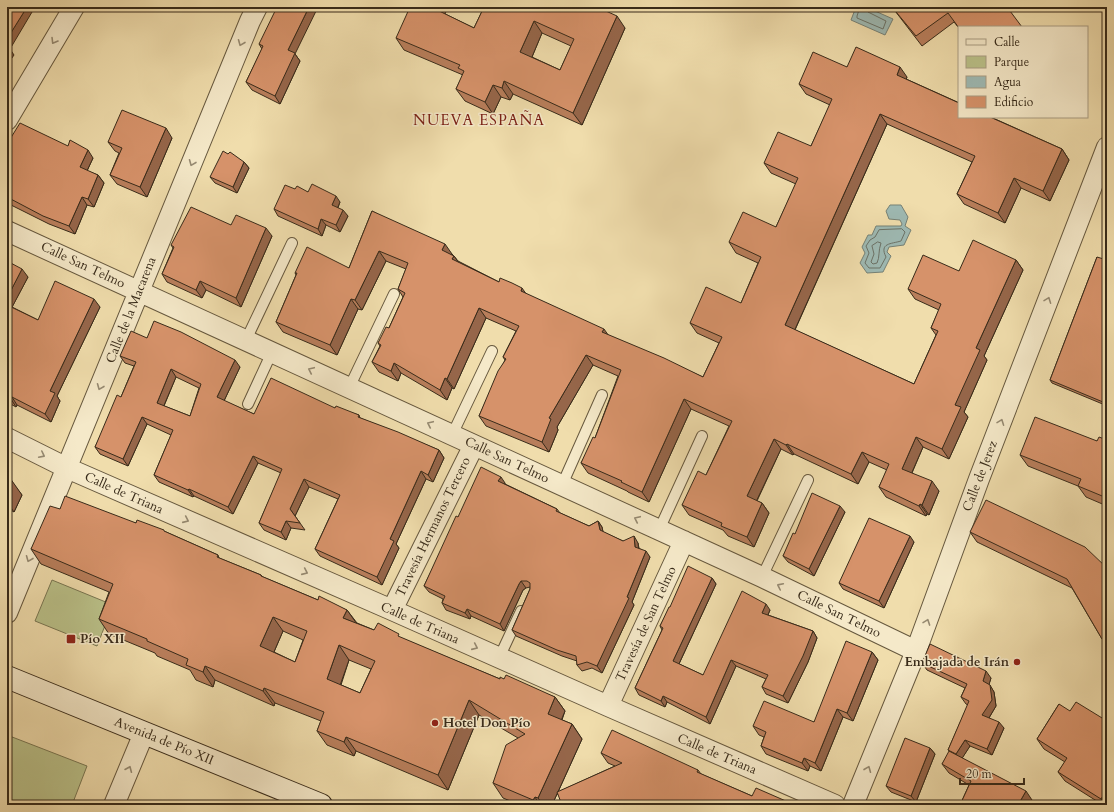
<svg xmlns="http://www.w3.org/2000/svg" width="1114" height="812" viewBox="0 0 1114 812" font-family="Cardo,serif">
<rect width="100%" height="100%" fill="#f0ddac"/>
<filter id="stains"><feTurbulence type="fractalNoise" baseFrequency=".005" numOctaves="4"/><feColorMatrix values="0 0 0 0 .2 0 0 0 0 .09 0 0 0 0 .02 0 0 0 .5 -.17"/></filter>
<radialGradient id="worn" r=".72"><stop offset=".6" stop-color="#630" stop-opacity="0"/><stop offset="1" stop-color="#630" stop-opacity=".3"/></radialGradient>
<path fill="#bac189" stroke="#797652" d="M52,580L113,605L97,646L35,621Z
M7,735L87,766L72,805H7Z"/>
<path fill="#9ebab4" stroke="#758176" d="M856,7H866L893,19L885,35L851,20Z
M890,205H901L908,217L905,226L911,230L904,245L889,247L887,252L891,256L883,272L867,273L860,263L865,253L862,247L868,235H872L876,226H901L902,224L900,220L889,219L886,211Z"/>
<g fill="none" stroke-linecap="round" stroke-linejoin="round">
<path stroke="#6b7267" stroke-width="1" d="M860,7L857,16V18L883,29L886,21L868,12L866,7
M902,229L905,232L901,241C891,244 879,243 886,257L880,268H869L865,263L869,253L866,246L870,240L875,237L879,230Z
M878,242L881,243C878,251 880,257 877,263L873,264L871,262L874,254L872,246Z"/>
<g stroke="#66583e" stroke-width="12">
<path id="lane" d="M246,340L292,243
M349,388L394,294
M248,404L272,352
M452,435L492,351
M562,485L602,395
M659,530L702,436
M762,577L808,480
M499,658L521,611"/>
</g>
<g stroke="#66583e" stroke-width="22">
<path id="street" d="M7,120L74,7
M7,231L762,577L916,651
M7,438L67,468L392,610L608,706L835,805
M392,610L474,445
M7,613L250,21L257,7
M608,706L684,541
M114,805L144,733
M853,805L916,651L979,479L1107,147"/>
</g>
<g stroke="#382b1a" stroke-width="24">
<path id="secondary" d="M7,677L321,805"/>
</g>
<use href="#lane" stroke="#f5e9c9" stroke-width="10"/>
<use href="#street" stroke="#f5e9c9" stroke-width="20"/>
<use href="#secondary" stroke="#f5e9c9" stroke-width="22"/>
</g>
<path fill="#b87e5b" stroke="#382b1a" fill-rule="evenodd" d="M484,7L625,28L582,125L513,94L510,100L501,97L493,114L465,101L456,89L463,75L404,50L396,38L445,14L474,28ZM542,33L571,46L560,70L532,57Z
M892,7H1007L959,27V28L954,22L922,46Z
M259,44L295,54L300,61L280,104L252,90L246,82L262,49Z
M847,67L907,77L906,79L1062,149L1069,160L1050,201L1021,188L1005,223L964,204L957,194L972,162L887,124L795,330L914,384L936,335L931,328L939,310L915,299L908,289L959,271L1016,260L1023,270L984,356L987,360L964,412L968,417L949,459L923,447L912,473L939,491L929,515L927,514L926,516L886,497L879,487L887,470L869,462L858,484L794,454L793,455L781,449L757,501L762,503L769,513L754,547L728,536L723,530L689,515L682,505L706,475L729,426L691,409L649,502L628,492L627,491L588,473L581,463L595,438L618,376L593,365L557,427L558,430L549,452L486,426L479,416L505,360L503,357L516,331L486,318L454,389L452,388L447,400L401,373L398,381L379,372L372,362L380,346L378,343L389,328L403,297L398,289L406,269L386,261L362,310L358,309L337,355L283,332L276,322L296,275L295,273L349,268L372,211L452,254L454,256L458,261L499,282L526,294L608,335L703,377L719,343L697,333L690,323L741,303L758,263L736,253L729,242L776,227L796,184L771,173L764,163L811,146L830,105L806,94L799,84Z
M172,138L147,197L117,184L110,175L119,153L115,151L108,142Z
M7,144L93,158L87,171L98,175L104,183L94,207L87,205L75,234L49,224L7,203Z
M244,162L249,168L237,193L215,183L210,177Z
M295,189L308,192L340,202L338,208L348,216L340,232L326,225L322,236L278,216L274,209Z
M231,225L272,236L241,307L206,290L202,298L167,282L162,274L173,248L171,245Z
M1097,257L1105,405L1052,383L1050,380Z
M7,261L28,277L12,307L38,320L100,307L57,396L60,401L51,422L17,405L16,407L7,402Z
M147,338L240,367L224,401L254,414L335,408L359,415L360,418L439,450L444,458L433,482L426,479L396,544L399,548L382,585L320,556L315,549L338,499L309,487L295,516L305,530L291,528L286,540L264,530L259,523L281,473L258,463L233,514L194,496L193,497L159,482L154,475L171,435L147,424L128,466L100,454L95,447L121,397L134,366L125,363L120,356ZM176,377L199,388L190,416L164,406Z
M1107,440V506L1086,497L1078,486L1028,466L1020,455L1097,441Z
M7,476L22,495L14,512L7,508Z
M505,483V484L557,509L560,513L589,526L598,521L602,527L603,532L623,541L638,543L639,548L650,557L632,602L634,605L602,673L592,668L582,671L577,665V661L562,656L516,636L512,630L530,589V587L526,588L523,590L504,631L471,616L470,619L446,610L442,603L443,599L429,592L424,586L458,517Z
M60,509L136,523L166,532L218,555L219,558L261,575L263,577L318,600L347,610L357,623L374,630L401,638L500,679H504L555,697L565,711L562,720L572,724L582,739L558,792L615,766L608,763L601,753L698,770L701,774L752,796L795,805L557,794L552,805H520L503,798L493,783L518,738L479,715L448,790L356,751L354,756L327,745L317,731L321,721L275,703L274,706L215,680L213,687L196,680L190,670L157,656L155,653L109,634L99,619L109,592L41,564L31,549ZM283,631L303,640L295,662L274,652ZM349,660L371,669L360,693L341,685Z
M845,512L814,576L788,562L783,556L795,534Z
M970,532L1107,568V645L1102,639L1072,588L977,542Z
M914,542L884,608L843,589L839,583Z
M712,578L716,584L679,664L703,675L770,610L768,615L813,631L817,638L808,662L788,703L766,694L762,687L766,679L736,666L710,724L667,702L665,707L639,695L635,688L662,630L660,626L670,607Z
M872,652L878,660L853,721L843,717L821,771L810,766L808,771L766,754L761,746L764,737L759,735L753,726L814,722Z
M922,663L991,678L989,684L994,692L996,706L989,718L1004,728L992,755L970,746L962,758L1032,800L1030,805H960L969,785L949,773L942,764L950,752L948,750L968,705L966,704L961,697L965,688L927,670Z
M1059,704L1107,805H1103L1065,781L1058,772L1065,762L1044,749L1037,739Z
M930,748L935,754L916,802L891,792L886,786Z"/>
<path fill="#96664a" stroke="#382b1a" d="M27,7H35L10,49L14,55L7,65V39Z
M309,7H318L295,54L300,61L280,104L275,96L288,50Z
M434,7H448L442,21L433,8Z
M617,16L625,28L582,125L573,113Z
M534,21L542,33L529,64L520,52Z
M900,67L907,77L904,85L897,75Z
M504,81L513,94L510,100L502,88Z
M493,85L501,97L493,114L485,102Z
M880,114L887,124L792,336L785,325Z
M166,128L172,138L147,197L140,187Z
M1062,149L1069,160L1050,201L1043,191Z
M88,150L93,158L85,175L80,167Z
M244,162L249,168L237,193L233,187Z
M98,175L104,183L94,207L88,199Z
M1014,178L1021,188L1005,223L998,213Z
M336,196L340,202L336,211L332,205Z
M82,197L87,205L75,234L69,226Z
M343,210L348,216L340,232L336,225Z
M321,219L326,225L322,236L318,229Z
M266,228L272,236L241,307L236,298Z
M445,244L452,254L449,260L442,250Z
M379,251L386,261L362,310L355,300Z
M454,256L461,266L452,259Z
M1016,260L1023,270L984,356L987,360L964,412L968,417L949,459L942,449L955,405L976,348Z
M22,269L28,277L10,311L7,307V298Z
M200,281L206,290L202,298L196,290Z
M522,288L529,298L521,291Z
M94,299L100,307L57,396L60,401L51,422L45,414L50,391Z
M351,299L358,309L337,355L330,345Z
M479,308L486,318L454,389L447,379Z
M604,329L611,339L602,332Z
M586,355L593,365L557,427L558,430L549,452L542,442L549,418Z
M235,360L240,367L222,405L217,397Z
M394,363L401,373L398,381L391,371Z
M171,369L176,377L162,410L157,403Z
M445,378L452,388L447,400L440,390Z
M1107,391V400L1105,405L1103,402Z
M12,397L17,405L16,407L11,399Z
M684,399L691,409L649,502L642,492Z
M142,417L147,424L128,466L123,459Z
M916,437L923,447L909,479L902,469Z
M774,439L781,449L754,506L747,496Z
M787,444L794,454L793,455L786,445Z
M439,450L444,458L433,482L428,475Z
M862,452L869,462L858,484L851,474Z
M253,456L258,463L233,514L228,507Z
M421,471L426,479L396,544L399,548L382,585L377,577L390,539Z
M501,477L505,483L503,487L498,481Z
M10,478L22,495L14,512L7,502V485Z
M304,479L309,487L295,516L290,509Z
M932,481L939,491L929,515L922,505Z
M189,489L194,496L193,497L188,490Z
M762,503L769,513L754,547L747,537Z
M920,504L927,514L926,516L919,506Z
M840,506L845,512L814,576L809,569Z
M286,521L291,528L286,540L281,532Z
M598,521L602,527L604,536L600,530Z
M634,536L638,543L639,553L635,547Z
M910,536L914,542L884,608L879,601Z
M646,551L650,557L632,602L634,605L602,673L597,666L627,597Z
M712,578L716,584L677,668L673,661Z
M521,581L526,588L523,590L504,631L500,624L519,584Z
M766,604L770,610L766,619L762,613Z
M467,609L471,616L470,619L465,613Z
M347,610L357,624L343,618Z
M273,617L283,631L270,661L260,646Z
M813,631L817,638L808,662L788,703L783,696Z
M339,645L349,660L337,694L327,679Z
M872,652L878,660L853,721L847,713Z
M731,660L736,666L710,724L706,717Z
M205,666L215,680L213,687L203,672Z
M986,671L991,678L988,688L983,681Z
M990,685L994,692L996,706L987,721L982,715Z
M264,688L275,703L274,706L263,691Z
M663,696L667,702L665,707L661,701Z
M555,697L565,711L558,728L548,714Z
M469,700L479,715L448,790L438,775Z
M837,709L843,717L821,771L815,763Z
M999,722L1004,728L992,755L987,749Z
M572,724L582,739L552,805H543L538,798Z
M346,737L356,751L354,756L344,742Z
M965,740L970,746L961,760L956,754Z
M930,748L935,754L916,802L911,796Z
M804,758L810,766L808,771L802,763Z
M1107,789V805H1105L1101,799Z
M1026,791L1032,800L1030,805H1018Z
M535,797L540,805H536L533,800Z"/>
<path fill="#d6926a" stroke="#382b1a" fill-rule="evenodd" d="M7,7H27L7,39Z
M277,7H309L288,50L295,53L275,96L246,82L263,46L259,44Z
M410,7H434L433,8L474,28L484,7H597L617,16L573,113L504,81L502,88L493,85L485,102L456,89L464,71L458,68L460,65L396,38ZM534,21L574,39L560,70L520,52Z
M892,7H1007L1022,27H959V28L948,13L916,36Z
M7,47L9,48L7,52Z
M856,47L900,67L897,75L959,103V117H990L1062,149L1043,191L1014,178L998,213L957,194L975,156L880,114L785,325L914,384L938,331L931,328L941,304L908,289L923,255L959,271L973,240L1016,260L976,348L980,350L955,405L961,407L942,449L916,437L902,469L932,481L922,505L920,504L919,506L879,487L889,464L862,452L851,474L787,444L786,445L774,439L747,496L762,503L747,537L721,526L722,523L682,505L698,471L706,475L732,421L684,399L642,492L621,482L622,481L581,463L593,437L595,438L621,370L586,355L549,418L551,419L542,442L479,416L498,371L506,359L503,357L519,326L479,308L447,379L445,378L440,390L394,363L391,371L372,362L381,345L378,343L386,327L389,328L405,293L398,289L408,263L379,251L355,300L351,299L330,345L276,322L297,273H295L307,247L349,268L372,211L445,244L442,250L454,256L452,259L499,282L500,278L512,283L522,288L521,291L604,329L602,332L664,358L703,377L722,337L690,323L706,287L741,303L761,257L729,242L743,212L776,227L798,178L764,163L778,132L811,146L832,99L799,84L813,52L847,67Z
M122,110L166,128L140,187L110,175L122,148L108,142Z
M20,123L68,146L70,140L88,150L80,167L98,175L88,199L82,197L69,226L43,216L7,197V144Z
M223,151L228,154L230,152L244,162L233,187L210,177Z
M312,184L336,196L332,205L343,210L336,225L321,219L318,229L274,209L285,185L295,189L297,186L308,192Z
M191,207L231,225L236,215L266,228L236,298L200,281L196,290L162,274L174,247L171,245Z
M1097,257L1107,260V391L1103,402L1050,380Z
M7,261L22,269L7,298Z
M55,281L94,299L50,391L55,393L45,414L12,397L11,399L7,397V305L38,320Z
M154,321L181,332L235,360L217,397L254,414L271,378L335,408L336,406L359,415L358,417L398,432L439,450L428,475L421,471L390,539L394,541L377,577L315,549L340,495L304,479L290,509L300,523L286,521L281,532L259,523L282,469L253,456L228,507L189,489L188,490L154,475L173,430L142,417L123,459L95,447L117,395L121,397L136,362L120,356L131,331L147,338ZM171,369L201,384L190,416L157,403Z
M1035,417L1097,441L1099,437L1107,440V498L1078,486L1081,479L1020,455Z
M481,467L501,477L498,481L557,509L556,511L589,526L598,521L600,530L623,541L634,536L635,547L646,551L627,597L629,598L597,666L587,662L577,665L576,656L557,650L512,630L530,589V583L527,581H521L519,584L500,624L467,609L465,613L442,603L445,596L424,586L456,516L458,517Z
M7,476L10,478L7,485Z
M812,493L840,506L809,569L783,556L793,533L795,534Z
M65,496L136,523L137,520L164,530V531L218,555L217,557L261,575V576L318,600L319,596L347,610L343,618L374,630L378,623L399,634L398,636L500,679V677L504,679L506,675L555,697L548,714L572,724L538,798L535,797L533,800L493,783L506,745L525,734L469,700L438,775L346,737L344,742L317,731L324,712L264,688L263,691L205,666L203,672L186,665L188,659L147,641V639L99,619L113,584L31,549L50,506L60,509ZM273,617L307,631L295,662L260,646ZM339,645L375,661L360,693L327,679Z
M986,500L1085,547L1107,568V637L1102,639L1067,579L970,532Z
M869,518L910,536L879,601L839,583Z
M688,566L712,578L673,661L703,675L742,591L766,604L762,613L813,631L803,656L783,696L762,687L768,675L731,660L706,717L663,696L661,701L635,688L663,628L660,626L669,607H670Z
M846,641L872,652L847,713L837,709L815,763L804,758L802,763L761,746L766,732L753,726L764,701L814,722Z
M930,644L986,671L983,681L990,685L992,700L982,715L999,722L987,749L965,740L956,754L948,750L969,701L961,697L967,684L922,663Z
M1076,702L1107,721V789L1101,799L1058,772L1067,758L1037,739L1059,704L1070,711Z
M612,730L698,770L697,772L752,796L756,788L795,805H562L557,792L622,763L601,753Z
M905,738L930,748L911,796L886,786Z
M949,751L1026,791L1018,805H1010L1007,803L1006,805H960L971,781L942,764Z"/>
<defs><path id="oneway-chevron" d="M-2-3.5L2.5 0L-2 3.5" fill="none" stroke-width="1.6" stroke-linecap="round" stroke-linejoin="round"/></defs>
<g stroke="#968a72">
<use href="#oneway-chevron" transform="translate(54 41) rotate(121)"/>
<use href="#oneway-chevron" transform="translate(241 43) rotate(112)"/>
<use href="#oneway-chevron" transform="translate(192 163) rotate(112)"/>
<use href="#oneway-chevron" transform="translate(1048 300) rotate(-69)"/>
<use href="#oneway-chevron" transform="translate(311 370) rotate(-155)"/>
<use href="#oneway-chevron" transform="translate(100 387) rotate(112)"/>
<use href="#oneway-chevron" transform="translate(1001 422) rotate(-69)"/>
<use href="#oneway-chevron" transform="translate(430 424) rotate(-155)"/>
<use href="#oneway-chevron" transform="translate(42 455) rotate(27)"/>
<use href="#oneway-chevron" transform="translate(637 519) rotate(-155)"/>
<use href="#oneway-chevron" transform="translate(186 520) rotate(24)"/>
<use href="#oneway-chevron" transform="translate(29 559) rotate(112)"/>
<use href="#oneway-chevron" transform="translate(305 572) rotate(24)"/>
<use href="#oneway-chevron" transform="translate(780 586) rotate(-154)"/>
<use href="#oneway-chevron" transform="translate(927 622) rotate(-70)"/>
<use href="#oneway-chevron" transform="translate(475 647) rotate(24)"/>
<use href="#oneway-chevron" transform="translate(129 769) rotate(-67)"/>
<use href="#oneway-chevron" transform="translate(868 769) rotate(-68)"/>
</g>
<g fill="#8f2418" stroke="#f5e9c9" stroke-width="1.5">
<rect x="66" y="634" width="10" height="10" rx="2"/>
<circle cx="1017" cy="662" r="4"/>
<circle cx="435" cy="723" r="4"/>
</g>
<g text-anchor="middle" dominant-baseline="central" stroke-width="3" stroke-linejoin="round" paint-order="stroke">
<g font-size="13" fill="#382b1a" stroke="#f5e9c9">
<text transform="translate(83 265) rotate(25)">Calle San Telmo</text>
<text transform="translate(131 310) rotate(-68)">Calle de la Macarena</text>
<text transform="translate(507 460) rotate(25)">Calle San Telmo</text>
<text transform="translate(980 476) rotate(-69)">Calle de Jerez</text>
<text transform="translate(124 493) rotate(24)">Calle de Triana</text>
<text transform="translate(433 527) rotate(-64)">Travesía Hermanos Tercero</text>
<text transform="translate(839 614) rotate(26)">Calle San Telmo</text>
<text transform="translate(420 623) rotate(24)">Calle de Triana</text>
<text transform="translate(646 624) rotate(-65)">Travesía de San Telmo</text>
<text transform="translate(164 741) rotate(22)">Avenida de Pío XII</text>
<text transform="translate(717 754) rotate(23)">Calle de Triana</text>
</g>
<g font-size="13" font-weight="bold" fill="#382b1a" stroke="#f5e9c9" text-anchor="start">
<text x="80" y="639">Pío XII</text>
<text x="1009" y="662" text-anchor="end">Embajada de Irán</text>
<text x="443" y="723">Hotel Don Pío</text>
</g>
<g font-size="15" letter-spacing="1" fill="#7a1f14" stroke="#f5e9c9">
<text x="479" y="120">NUEVA ESPAÑA</text>
</g>
</g>
<rect width="1114" height="812" fill="none" stroke="#f0ddac" stroke-width="24"/>
<rect x="8" y="8" width="1098" height="796" fill="none" stroke="#382b1a" stroke-width="2"/>
<rect x="12" y="12" width="1090" height="788" fill="none" stroke="#382b1a"/>
<rect x="958" y="26" width="130" height="92" fill="#f5e9c9" stroke="#a99d83"/>
<rect x="966" y="39" width="20" height="6" fill="#f5e9c9" stroke="#a99d83"/>
<text x="994" y="46" font-size="12" fill="#382b1a">Calle</text>
<rect x="966" y="56" width="20" height="12" fill="#bac189" stroke="#a99d83"/>
<text x="994" y="66" font-size="12" fill="#382b1a">Parque</text>
<rect x="966" y="76" width="20" height="12" fill="#9ebab4" stroke="#a99d83"/>
<text x="994" y="86" font-size="12" fill="#382b1a">Agua</text>
<rect x="966" y="96" width="20" height="12" fill="#d6926a" stroke="#a99d83"/>
<text x="994" y="106" font-size="12" fill="#382b1a">Edificio</text>
<path d="M960 778v6h64v-6" fill="none" stroke="#382b1a" stroke-width="2"/>
<text x="966" y="778" font-size="12" fill="#382b1a" stroke="#f5e9c9" stroke-width="3" paint-order="stroke">20 m</text>
<rect width="100%" height="100%" filter="url(#stains)"/>
<rect width="100%" height="100%" fill="url(#worn)"/>
</svg>
